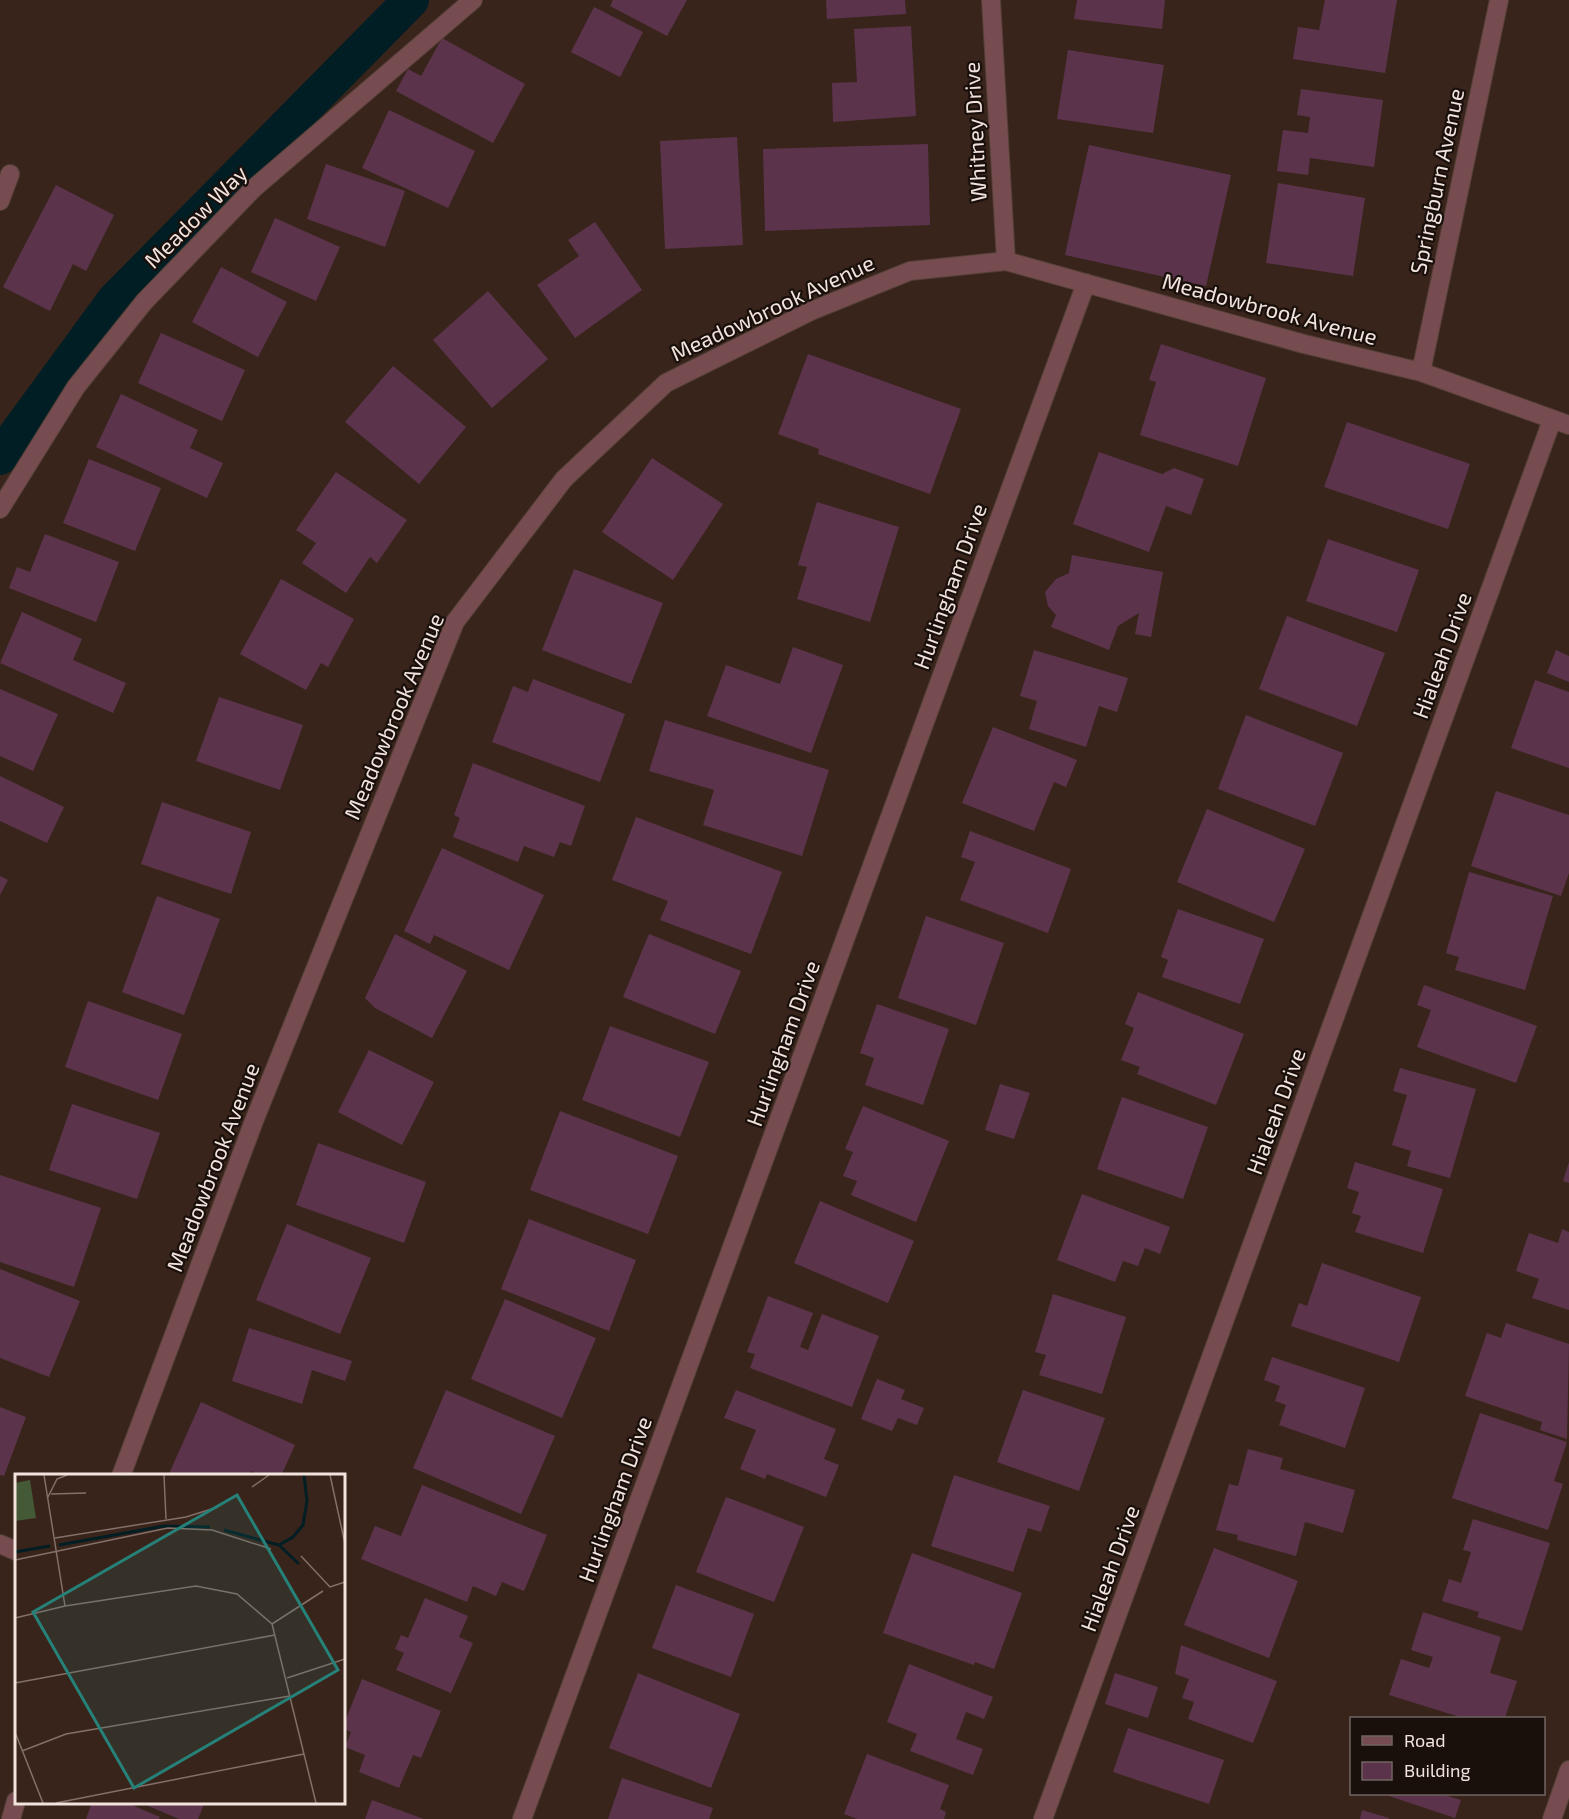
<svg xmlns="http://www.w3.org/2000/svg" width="1569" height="1819" viewBox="0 0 1569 1819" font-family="'Exo 2',sans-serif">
<rect width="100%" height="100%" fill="#39241b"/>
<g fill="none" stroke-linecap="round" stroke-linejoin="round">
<path stroke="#001e24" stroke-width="36" d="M0,457L114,301L411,0"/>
</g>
<path fill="#5b344c" d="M613,0H687L667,36L610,6Z
M826,0H905L906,14L827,19Z
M1077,0H1165L1162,29L1074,19Z
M1325,0H1397L1385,73L1293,59L1298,27L1319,30Z
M594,7L643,32L620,77L571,52Z
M911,26L916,116L833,122L832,83L857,82L854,29Z
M442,38L525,84L493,143L396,91L408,69L421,76Z
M1068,50L1164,65L1153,133L1057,119Z
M1301,89L1383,100L1374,167L1310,158L1308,175L1277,171L1283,130L1308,133L1310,117L1297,115Z
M389,110L475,151L448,208L362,168Z
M737,137L743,245L665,249L660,141Z
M928,144L930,225L765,231L763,149Z
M1089,145L1231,175L1206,286L1065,255Z
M326,164L405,191L385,247L307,219Z
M1278,183L1365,198L1353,276L1266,263Z
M56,185L114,215L86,271L73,264L50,311L3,287Z
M275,218L340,247L316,301L251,272Z
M595,222L642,290L575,338L537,285L579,256L568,240Z
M221,267L287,302L258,357L192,322Z
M488,291L548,359L492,408L433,340Z
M161,333L245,370L222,421L138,383Z
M1161,344L1266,378L1238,466L1140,435L1156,382L1149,380Z
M808,354L961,409L930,494L818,454L819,449L778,434Z
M393,366L466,427L419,484L345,422Z
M121,394L198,430L190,448L223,463L207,498L96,447Z
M1347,422L1470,464L1448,529L1324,487Z
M1099,452L1162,474L1174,468L1204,479L1191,515L1166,506L1149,552L1073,524Z
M652,458L723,504L673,580L602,532Z
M89,459L161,488L135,551L63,523Z
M336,472L407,520L377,563L370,557L346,593L302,563L316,543L296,530Z
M817,502L899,527L870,622L797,599L807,567L798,565Z
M45,534L119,562L96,622L9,588L17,567L30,572Z
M1328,539L1419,570L1397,632L1306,601Z
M1072,555L1163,572L1151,637L1135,634L1139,613L1118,626L1109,650L1051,627L1056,615L1048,606L1045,592L1056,579L1069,573Z
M574,569L663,603L631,684L542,650Z
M281,579L354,619L328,667L321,663L306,690L240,654Z
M22,612L82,639L73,660L126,683L113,713L0,663Z
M1287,616L1385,653L1357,726L1259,689Z
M793,647L843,665L811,753L707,716L726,665L780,684Z
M1034,650L1128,678L1117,712L1099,706L1086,747L1029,729L1037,701L1020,696Z
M1556,650L1569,656V682L1547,673Z
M533,679L625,714L600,782L492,742L513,686L528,692Z
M1535,680L1569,692V768L1511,748Z
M0,689L58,714L33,771L0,756Z
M219,697L303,725L280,790L196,761Z
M1246,715L1343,753L1315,826L1218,789Z
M665,720L829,770L802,856L703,825L714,790L649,771Z
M993,727L1077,760L1066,787L1054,782L1034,831L962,803Z
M473,763L585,806L571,846L560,842L554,857L524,846L518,862L453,837L460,818L454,815Z
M0,776L64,807L47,843L0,821Z
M1496,791L1569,815V873L1561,896L1471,866Z
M162,802L251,832L231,894L141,864Z
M1207,809L1305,849L1274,922L1177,882Z
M636,817L782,872L751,954L660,920L668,901L612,880Z
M970,831L1071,869L1048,933L960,900L975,862L961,857Z
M442,848L544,895L509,970L434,935L430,944L404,931Z
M1469,872L1553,896L1525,990L1455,970L1459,957L1446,953Z
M0,876L8,880L0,895Z
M157,896L220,919L184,1015L122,992Z
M1178,909L1264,939L1240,1004L1162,977L1168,960L1161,957Z
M926,916L1004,943L976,1025L898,998Z
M395,934L467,971L432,1038L375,1008L365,998Z
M649,934L741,971L715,1034L623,997Z
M1424,985L1537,1026L1516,1083L1417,1047L1431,1010L1417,1005Z
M1138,992L1244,1034L1216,1105L1137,1074L1140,1067L1121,1060L1134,1028L1125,1024Z
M88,1001L182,1034L158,1100L65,1067Z
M877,1004L949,1029L923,1105L865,1085L874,1058L860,1053Z
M610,1026L709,1062L680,1137L582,1100Z
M369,1050L434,1082L402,1145L338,1112Z
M1400,1068L1476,1089L1450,1178L1407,1166L1411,1151L1392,1145L1407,1095L1393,1091Z
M1000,1084L1030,1093L1014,1139L985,1130Z
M1122,1097L1208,1127L1183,1199L1097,1169Z
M72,1104L160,1133L137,1199L49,1170Z
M863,1106L949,1141L916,1222L851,1195L857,1181L843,1176L853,1152L845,1149Z
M560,1111L678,1156L648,1234L530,1190Z
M318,1143L426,1182L404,1243L296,1205Z
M1355,1162L1443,1189L1423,1253L1355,1232L1361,1216L1352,1213L1359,1192L1347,1188Z
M1569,1162V1183L1563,1181Z
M0,1175L101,1208L74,1287L0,1262Z
M1082,1194L1170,1227L1160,1254L1145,1248L1138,1266L1123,1261L1115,1282L1057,1260Z
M820,1201L914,1241L888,1303L794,1263Z
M529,1219L636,1260L609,1331L501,1289Z
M287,1224L371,1258L340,1334L256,1300Z
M1562,1229L1569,1232V1310L1532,1298L1539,1279L1516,1271L1529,1233L1558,1243Z
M1322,1263L1421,1297L1399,1362L1291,1326L1299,1303L1307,1306Z
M0,1269L80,1301L49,1377L0,1358Z
M1053,1294L1126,1317L1102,1394L1039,1375L1046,1355L1035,1352Z
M768,1296L813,1313L800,1347L808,1350L822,1314L879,1336L852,1407L750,1368L755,1354L747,1352Z
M505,1299L596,1338L562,1418L471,1379Z
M1506,1323L1569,1344L1567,1439L1540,1430L1542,1422L1465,1396L1487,1333L1501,1338Z
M249,1328L352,1361L345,1381L312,1370L302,1404L232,1381Z
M1272,1357L1365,1388L1345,1448L1279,1425L1286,1405L1275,1401L1280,1386L1264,1380Z
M877,1379L905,1390L901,1399L924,1408L917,1425L898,1418L892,1431L861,1419Z
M446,1390L555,1436L521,1514L413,1468Z
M736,1390L836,1429L824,1459L839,1465L826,1497L767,1474L765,1479L740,1469L756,1430L724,1418Z
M1023,1390L1105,1418L1079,1491L997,1462Z
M201,1402L295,1445L281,1476H261L251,1471L249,1476H168Z
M0,1407L26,1417L4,1476L0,1475Z
M1480,1413L1567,1442L1554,1481L1563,1484L1548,1530L1452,1498Z
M1248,1449L1283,1458L1280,1469L1355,1490L1343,1533L1305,1522L1296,1556L1237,1540L1238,1535L1216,1530L1229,1484L1238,1486Z
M954,1475L1050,1506L1041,1532L1028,1528L1013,1572L931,1546Z
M422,1485L547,1535L524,1591L502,1582L496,1596L473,1586L467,1602L361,1559L375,1526L401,1536Z
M726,1497L804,1527L774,1602L696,1572Z
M1473,1519L1550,1543L1522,1631L1477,1617L1479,1612L1442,1601L1449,1579L1461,1583L1471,1552L1463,1550Z
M1214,1548L1298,1581L1269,1658L1184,1625Z
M912,1553L1022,1593L994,1669L975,1662L974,1665L883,1633Z
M676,1585L754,1614L731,1677L652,1648Z
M425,1598L468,1616L459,1637L473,1643L451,1693L396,1670L404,1653L395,1649L401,1635L408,1638Z
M1423,1612L1501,1637L1490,1673L1517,1681L1505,1718H1463L1389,1695L1401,1659L1429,1668L1433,1657L1411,1650Z
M1181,1645L1277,1681L1253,1743L1188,1719L1194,1702L1182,1698L1189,1679L1175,1674Z
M909,1664L993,1697L984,1719L966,1712L956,1739L983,1749L973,1775L910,1751L917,1734L887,1722Z
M638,1673L740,1714L711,1788L609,1748Z
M1115,1673L1158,1687L1148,1718L1105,1704Z
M362,1679L441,1711L421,1758L413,1755L399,1788L359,1772L365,1755L345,1747L351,1732L344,1729V1724Z
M1128,1728L1224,1760L1209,1804L1113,1772Z
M867,1754L949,1785L940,1809L946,1812L944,1819H857L844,1814Z
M622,1778L713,1808L709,1819H608Z
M1383,1794H1441L1461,1800L1455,1818Z
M372,1800L424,1819H365Z
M92,1802H125L160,1817L159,1819H86Z
M139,1802H205L198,1819H179Z
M1362,1810L1389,1818V1819H1360Z"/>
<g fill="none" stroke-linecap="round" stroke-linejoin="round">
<g stroke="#533f36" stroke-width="20">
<path id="minor" d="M991,0L1006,261
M0,201L10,174
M1421,372L1499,0
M0,509L76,387L144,302L253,189L473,0
M121,1476L254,1121L455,622L564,479L666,383L811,311L910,271L1006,261L1304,344L1421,372L1569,425
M0,1544L16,1551
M11,1819L16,1801
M522,1819L1086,283
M1043,1819L1552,420
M1552,1819L1569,1770"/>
</g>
<use href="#minor" stroke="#764c50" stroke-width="18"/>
</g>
<g text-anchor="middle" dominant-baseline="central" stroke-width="4.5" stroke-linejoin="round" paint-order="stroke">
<g font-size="22" fill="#f2e3dd" stroke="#19100c">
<text transform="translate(974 132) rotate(-93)">Whitney Drive</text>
<text transform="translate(1436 181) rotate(-78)">Springburn Avenue</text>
<text transform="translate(195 216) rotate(-45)">Meadow Way</text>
<text transform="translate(772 307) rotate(-25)">Meadowbrook Avenue</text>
<text transform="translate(1270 308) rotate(15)">Meadowbrook Avenue</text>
<text transform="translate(949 586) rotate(-70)">Hurlingham Drive</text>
<text transform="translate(1441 655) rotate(-70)">Hialeah Drive</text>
<text transform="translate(393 716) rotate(-67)">Meadowbrook Avenue</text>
<text transform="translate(782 1043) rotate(-70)">Hurlingham Drive</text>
<text transform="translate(1275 1111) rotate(-70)">Hialeah Drive</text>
<text transform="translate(212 1167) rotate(-69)">Meadowbrook Avenue</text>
<text transform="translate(614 1499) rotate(-70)">Hurlingham Drive</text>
<text transform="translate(1109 1568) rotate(-70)">Hialeah Drive</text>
</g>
</g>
<g transform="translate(15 1474)">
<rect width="330" height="330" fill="#39241b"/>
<path d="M15,6L21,44L0,47V9Z" fill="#445935"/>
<path fill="none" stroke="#001e24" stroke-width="3" d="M209,56L264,71L284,90M44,71L149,52L195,53M264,71L278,63L288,51L292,27L289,1M0,78L35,72"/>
<path fill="none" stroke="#837069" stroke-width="1.5" d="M29,1L50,132M149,1L151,45M315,1L330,70M237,13L254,1M36,20L71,19M33,23L42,5L52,1M40,64L171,43L203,33M286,82L315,113L330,108M0,86L153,54L197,56L256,75M0,144L50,132L181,112L222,120L257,150L301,329M257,150L308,117M272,204L330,185M0,209L260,161M0,258L28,329M7,277L51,260L275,222M41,329L289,280"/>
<path fill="#268179" fill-opacity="0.15" stroke="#268179" stroke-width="3" d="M222,21L323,196L119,314L18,138Z"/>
<rect width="330" height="330" fill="none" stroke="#f2e3dd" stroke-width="3"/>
</g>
<rect x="1350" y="1717" width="195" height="78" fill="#19100c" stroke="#706460" stroke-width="1.5"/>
<rect x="1362" y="1736" width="30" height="9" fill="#764c50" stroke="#706460" stroke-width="1.5"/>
<text x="1404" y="1747" font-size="18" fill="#f2e3dd">Road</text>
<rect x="1362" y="1762" width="30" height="18" fill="#5b344c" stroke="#706460" stroke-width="1.5"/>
<text x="1404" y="1777" font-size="18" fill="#f2e3dd">Building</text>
</svg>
